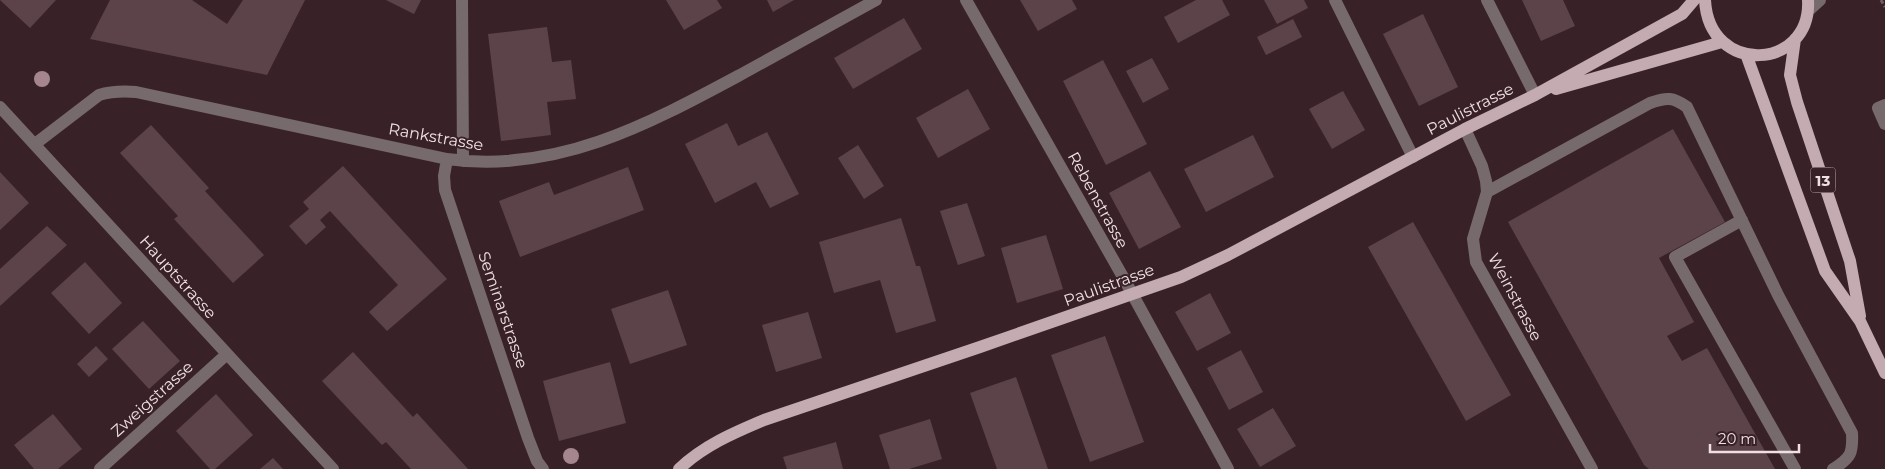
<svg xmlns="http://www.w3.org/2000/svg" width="1885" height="469" viewBox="0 0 1885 469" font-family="Montserrat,sans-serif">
<rect width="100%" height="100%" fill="#382228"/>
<path fill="#5c434a" d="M0,0H56L30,28Z
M110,0H192L227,24L243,0H305L267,75L90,39Z
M386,0H421L414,14Z
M666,0H717L722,8L684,30Z
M767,0H794L773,12Z
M1020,0H1072L1077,9L1038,31Z
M1196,0H1222L1230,15L1178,43L1164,17Z
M1264,0H1304L1308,8L1277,24Z
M1522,0H1563L1575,26L1541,41Z
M1423,14L1458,87L1419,106L1383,34Z
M904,18L922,49L853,89L834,58Z
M1293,19L1302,37L1266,55L1257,37Z
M547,27L552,62L571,60L576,99L547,102L551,135L501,141L488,34Z
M1152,58L1169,89L1143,103L1126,71Z
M1103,60L1147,144L1106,165L1063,81Z
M968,89L990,129L938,158L916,118Z
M1343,91L1365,130L1332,149L1309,109Z
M727,123L738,146L767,132L799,194L770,208L756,182L715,203L685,144Z
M151,125L209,188L205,191L264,255L233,283L174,219L178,216L120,153Z
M1673,129L1725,222L1659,258L1694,322L1667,336L1682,361L1707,348L1775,469H1649L1644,465L1508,222Z
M1253,135L1274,177L1206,212L1184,169Z
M858,145L884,186L864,199L838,158Z
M343,166L447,279L387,331L369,312L398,285L330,211L320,220L326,227L306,245L289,226L309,209L303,202Z
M628,167L644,210L520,257L499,201L549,182L554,195Z
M1150,171L1181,227L1139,249L1109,193Z
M0,172L29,203L0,230Z
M967,203L985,256L958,265L940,211Z
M901,218L916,266H920L936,321L896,333L880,280L834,293L819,242Z
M1413,222L1511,395L1466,421L1368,247Z
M47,226L67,245L0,306V269Z
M1046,235L1063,289L1017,303L1001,248Z
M85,262L122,303L89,334L51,293Z
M668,290L687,345L630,364L611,309Z
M1210,293L1231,333L1197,351L1175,312Z
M808,312L822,358L776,372L762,325Z
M143,321L180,361L149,389L112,349Z
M1105,336L1144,442L1090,462L1051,355Z
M96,346L108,359L89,377L77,364Z
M1241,350L1263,392L1229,410L1207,368Z
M353,352L413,417L417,413L468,469H411L386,442L382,445L322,381Z
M610,362L626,423L559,441L543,381Z
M1016,377L1048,469H997L970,393Z
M216,394L253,435L215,469H210L176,431Z
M1273,408L1296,446L1260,467L1237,429Z
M53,414L82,449L58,469H34L14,445Z
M930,419L942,459L909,469H890L879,435Z
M836,442L843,469H787L783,457Z
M273,458L283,469H260Z"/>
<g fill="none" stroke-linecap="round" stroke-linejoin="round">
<path stroke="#735e64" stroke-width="3" stroke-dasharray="4 2.5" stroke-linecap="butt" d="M1881,0L1885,7"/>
<path stroke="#776a6d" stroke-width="12" d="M462,0L463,161
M966,0L1123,277L1228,469
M1335,0L1413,157
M1487,0L1535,95
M1808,11L1820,0
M1885,105L1878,108L1885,124
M0,107L333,469
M1465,129L1482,166L1486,181L1487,192L1473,239L1476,262L1592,469
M35,144L99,95C112,91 123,91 136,92L447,159C556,174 647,125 740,75C785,50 831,25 876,0
M447,159L444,176L445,190L528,438L537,461L543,469
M1487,192L1650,103C1667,97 1673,97 1687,107L1778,295L1852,433C1853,453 1851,458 1833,469
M1742,220L1675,257L1795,469
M100,469L227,354"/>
<path stroke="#c4abb2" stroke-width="12" d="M1705,0C1709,77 1812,70 1808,0
M1795,39L1790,75L1797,102L1850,261L1860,316
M1746,54L1825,271L1860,321L1885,373
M1556,89L1722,42
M679,469C703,446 733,433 764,420L980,347L1181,277L1228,255L1465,129L1535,95L1682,14L1694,0"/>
</g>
<g fill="#a5868e">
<circle cx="42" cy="79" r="8"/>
<circle cx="571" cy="456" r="8"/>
</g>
<g text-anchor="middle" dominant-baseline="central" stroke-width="4" stroke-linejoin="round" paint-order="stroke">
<rect fill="#382228" stroke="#b9a7ac" stroke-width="1" x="1810.5" y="167.5" width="25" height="25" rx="4"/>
<g font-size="15" font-weight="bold" fill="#f0e0e4">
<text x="1823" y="180">13</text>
</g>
<g font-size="16" fill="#f0e0e4" stroke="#382228">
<text transform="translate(1470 109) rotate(-27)">Paulistrasse</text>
<text transform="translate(436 137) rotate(10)">Rankstrasse</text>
<text transform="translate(1098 200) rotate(61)">Rebenstrasse</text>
<text transform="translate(178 277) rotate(48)">Hauptstrasse</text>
<text transform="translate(1109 285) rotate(-20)">Paulistrasse</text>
<text transform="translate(1515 297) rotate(62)">Weinstrasse</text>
<text transform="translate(503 310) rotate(71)">Seminarstrasse</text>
<text transform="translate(152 399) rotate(-42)">Zweigstrasse</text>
</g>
</g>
<path d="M1710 444v8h89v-8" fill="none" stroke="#f0e0e4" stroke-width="2.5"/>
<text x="1718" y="444" font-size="15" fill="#f0e0e4" stroke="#382228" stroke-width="4" paint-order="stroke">20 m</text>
</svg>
